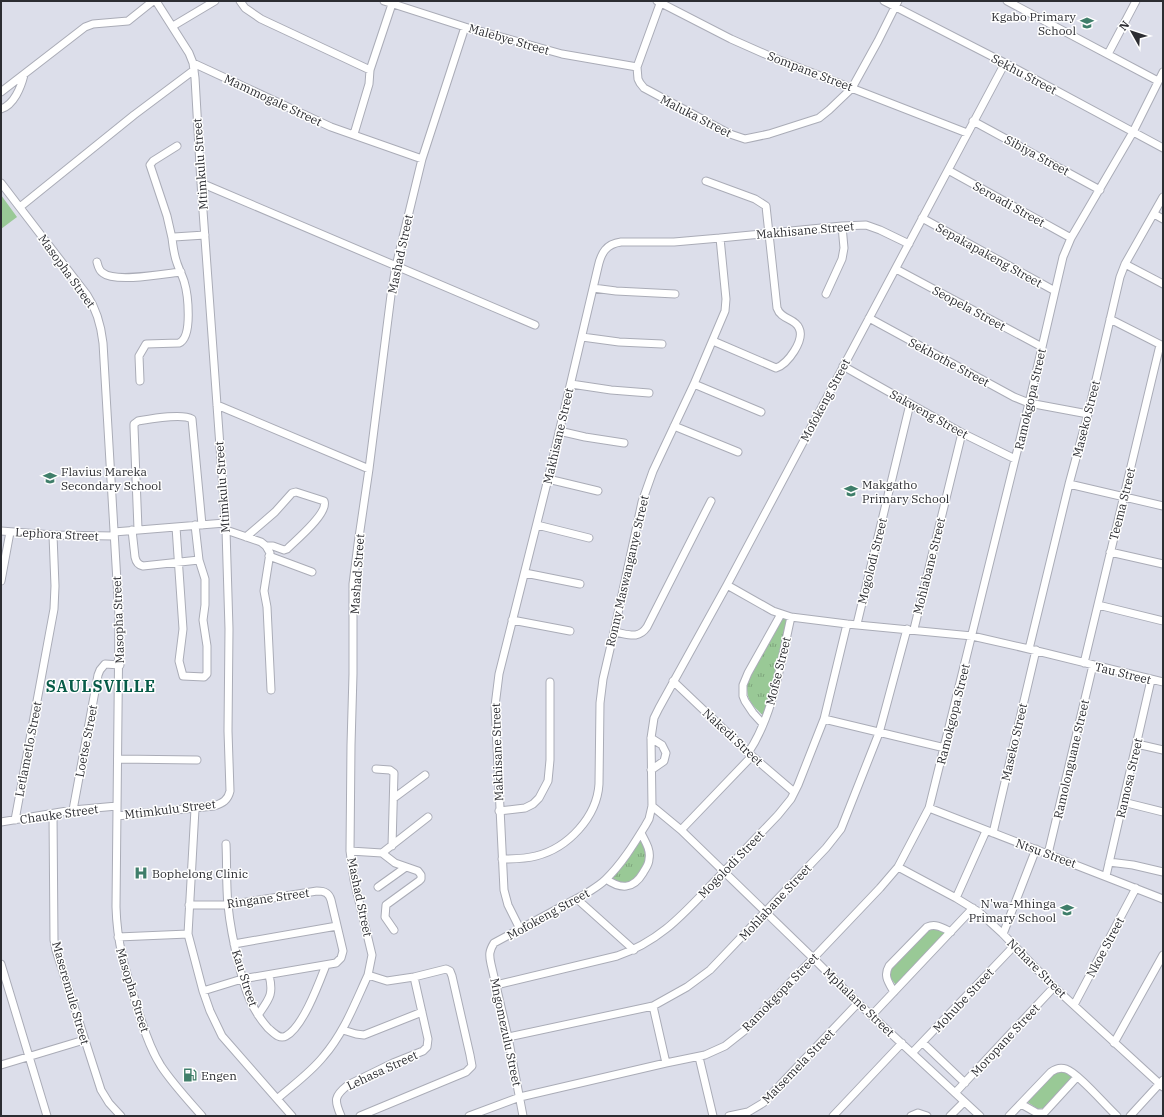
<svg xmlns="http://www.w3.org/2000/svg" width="1164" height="1117" viewBox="0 0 1164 1117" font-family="'IBM Plex Serif',serif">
<defs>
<pattern id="grass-tufts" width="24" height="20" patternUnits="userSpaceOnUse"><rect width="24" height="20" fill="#99c996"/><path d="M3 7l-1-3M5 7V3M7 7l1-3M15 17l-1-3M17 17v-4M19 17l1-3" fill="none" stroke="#7da47b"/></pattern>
</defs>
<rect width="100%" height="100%" fill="#dcdeea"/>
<path fill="url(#grass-tufts)" d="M783,616H786L788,621L765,717C751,704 746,701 747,680Z
M640,840C643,844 647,849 647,854C647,862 638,879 629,882C623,885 616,882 611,880Z"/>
<path fill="#99c996" d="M1,195L17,217L1,229Z
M928,927L948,932L896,985L889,976L890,966Z
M1062,1069L1075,1077L1045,1108L1038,1109L1026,1101L1058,1070Z"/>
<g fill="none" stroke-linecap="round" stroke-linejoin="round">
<g stroke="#aaacb7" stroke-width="9">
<path id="minor" d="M240,1L245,8L261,19L370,70
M384,1L465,27L562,54L637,67
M657,1L731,39L774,58L967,133
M661,1L637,67L638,79L640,83L644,88L730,134L745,139L769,134L819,118L829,110L852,88L878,41L898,1
M884,1L1005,63L1163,148
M1007,1L1158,81
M173,26L215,1
M1108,54L1136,1
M193,63L331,127L422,159
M1,92L85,27L93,24L128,21L153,1
M1,109C14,105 21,87 24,75
M973,121L1100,190
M354,134L369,84L370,70L392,4
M948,170L1071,238
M706,181L755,199L766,206L777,308C781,320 795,318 799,328C805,340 788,364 776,368L713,341
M1,183L87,295C97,310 101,325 103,343L119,616L116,907C117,943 125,970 136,1003C142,1024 149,1047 161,1066C173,1084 188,1100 202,1116
M201,183L535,325
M20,207L134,115L194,70
M1154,214L1163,219
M922,218L1055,291
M172,238L167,216L150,165L153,161L177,146
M97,262C98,266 99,271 103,273C115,283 164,274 181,272
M1125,264L1163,284
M896,269L1042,347
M593,288L616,291L675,294
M826,294L842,259L844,248L842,226
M869,318L1014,397L1029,403L1088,414
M1110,319L1163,346
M582,337L619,342L662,344
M843,366L962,433L1015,459
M140,381L139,356L146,344L179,343C193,337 188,294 184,281C182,275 179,269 177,263C174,255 173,247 172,238L174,237L205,235
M571,384L611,390L649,393
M694,384L761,412
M217,405L369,469
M674,426L738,452
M559,431L585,437L624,443
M548,479L598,491
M1069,484L1163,506
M195,525L199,560
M537,525L589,538
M138,529L134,427V424L138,421C150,419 182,413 192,419L202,525
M132,530L135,557C136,562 138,565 143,566L199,560L205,579V605L203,620L207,646V674L204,677L183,676L179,661L183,629L176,527
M226,530L261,542L266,546L270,553L264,591L267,607L271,690
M1,531L53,535L114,536
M114,532L225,523
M246,537L275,512L292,493L296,492L324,501C329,513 296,540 287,549L284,550L273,546H266
M1110,552L1163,564
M269,556L312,572
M525,573L580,584
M1,581L10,532
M727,585L773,611L791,617L847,624L972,636L1029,649L1163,682
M1098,605L1163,621
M512,620L570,631
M857,624L910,404
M914,629L962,433
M614,632C628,634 638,640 647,627L711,501
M1029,649L1069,484L1088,414L1120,277L1125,264L1163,197
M1084,663L1160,345
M673,681L752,756L794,792
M824,719L945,748
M763,724L753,713L745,701L743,696V685L748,673L781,614
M1137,744L1163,750
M748,753C774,715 781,660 791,617
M118,759L197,760
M376,769L390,770L394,773L392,846
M651,770L664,761L666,753L662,745L651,738
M394,798L425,775
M1123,802L1163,812
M652,806L681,830L813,958L858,1003L980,1116
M929,808L1163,899
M195,809L188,934L203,991L210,1011L222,1036L292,1116
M73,810L98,675L100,670L105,664L120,665
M499,811L525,808L533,804L539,798L548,781L550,760V682
M53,814L54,940L56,950L101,1090L109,1103L121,1116
M117,816L214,806C223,803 228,800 230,791L228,731L229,629L226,530L201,183L195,78L193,63L189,53L156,1
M15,820L54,609L55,586L53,535
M1,822L73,810L117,806
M681,830L752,756
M993,833L1036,650
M226,844C227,864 226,885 228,905C230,926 234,945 239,965C245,990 251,1009 268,1028C273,1032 279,1040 286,1036C303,1027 319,983 326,965
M350,851L382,853L428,817
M382,853L395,863L418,871L421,875V879L419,881L386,905L385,917L394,930
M1048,854L1093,665
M502,859C513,859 525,859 536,856C568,848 597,817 599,784L600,703L603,679L614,632L642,502L653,471L694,384L725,311L726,299L720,238
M1109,862L1133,865L1163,872
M898,867L956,898L979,912L1003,934L1054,987L1163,1087
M1106,876L1151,680
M606,879C620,889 633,890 643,873C645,869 649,865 649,859C651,850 645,841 641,833
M378,887L406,867
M956,898L986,831
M577,899L634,950
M189,905H228L317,891C325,891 329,893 331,900L343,951L341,958L336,963L242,979L203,991
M520,929L508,905L504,890L495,706L499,674L548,479L598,267C601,253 606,244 621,242H674L720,238L842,226L866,225L880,230L909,244
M1003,934L1036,849
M118,937L188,934
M234,944L337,926
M1,964L47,1116
M496,985L617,956C661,941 684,913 715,881C736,859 757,837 778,815L791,799L798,785L824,719L847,624
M894,992C889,983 883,976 889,966L927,927C936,923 943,928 951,932
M1074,1005L1136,888
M653,1006L666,1063
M258,1015C269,999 274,995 269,975
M872,1015L973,908
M343,1030L356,1034L364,1035L422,1012
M508,1037L653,1006L687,987L710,970L826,848L841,829L879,733L907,629
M923,1043L965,1083
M1114,1043L1163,955
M912,1053L1014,946
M699,1057L713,1116
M1,1065L84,1040
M955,1093L1054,987
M277,1099C293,1085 310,1073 323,1057C344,1033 355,1003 368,975L372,955L354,880L350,851L351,745L353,674V584L358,544L369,469L391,295L396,266L422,159L465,27
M1021,1104L1037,1113H1044L1077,1077
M341,1116C334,1100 334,1096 348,1085L393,1063L423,1051L427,1047L428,1039L414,977
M360,1116L466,1072L472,1066L470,1055L452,976L450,971L446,969L414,977L387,981L368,975
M469,1116L520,1097L666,1063L705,1055L725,1046L744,1031L880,888L898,867L929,808L1029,403L1063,257L1071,238L1133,132L1163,72
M523,1116L508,1037L491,964C489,955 489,951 494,943L587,893C593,889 600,885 605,880C621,865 634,844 645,826L649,819L652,806L651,738L654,718L659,708L727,585L1005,63
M729,1116L748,1112L763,1103L858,1003
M833,1116L902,1043
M911,1116L918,1113L927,1116
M950,1116L964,1102
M1009,1116L1051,1072C1055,1069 1060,1067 1066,1069C1078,1073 1106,1106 1117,1116
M1130,1116L1163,1080"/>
</g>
<use href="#minor" stroke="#fff" stroke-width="7"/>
</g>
<defs>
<g id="school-bare" transform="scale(1.08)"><path d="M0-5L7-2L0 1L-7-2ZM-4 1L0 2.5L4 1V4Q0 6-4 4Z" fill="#3f7e6a" stroke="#fff" stroke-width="2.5" paint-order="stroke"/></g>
<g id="hospital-bare" transform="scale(1.08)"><path d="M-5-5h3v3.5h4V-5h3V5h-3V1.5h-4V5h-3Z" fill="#3f7e6a" stroke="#fff" stroke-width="2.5" paint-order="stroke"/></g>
<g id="fuel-bare" transform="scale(1.08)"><path d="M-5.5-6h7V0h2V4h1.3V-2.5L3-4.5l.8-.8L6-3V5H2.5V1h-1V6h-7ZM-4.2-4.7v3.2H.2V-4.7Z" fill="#3f7e6a" stroke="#fff" stroke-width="2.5" paint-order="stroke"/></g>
</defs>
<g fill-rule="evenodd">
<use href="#school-bare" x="1087" y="23"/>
<use href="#school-bare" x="50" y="478"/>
<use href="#school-bare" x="851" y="491"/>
<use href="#hospital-bare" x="141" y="873"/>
<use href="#school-bare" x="1067" y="910"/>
<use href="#fuel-bare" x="190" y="1075"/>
</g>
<g text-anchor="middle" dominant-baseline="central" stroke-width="3" stroke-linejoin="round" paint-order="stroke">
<g font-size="12" fill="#2c2d32" stroke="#fff" text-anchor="start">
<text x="1076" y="16" text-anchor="end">Kgabo Primary<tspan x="1076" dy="14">School</tspan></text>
<text x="61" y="471">Flavius Mareka<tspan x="61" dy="14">Secondary School</tspan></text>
<text x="862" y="484">Makgatho<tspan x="862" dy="14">Primary School</tspan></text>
<text x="152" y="873">Bophelong Clinic</text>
<text x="1056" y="903" text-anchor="end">N'wa-Mhinga<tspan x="1056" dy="14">Primary School</tspan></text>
<text x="201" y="1075">Engen</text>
</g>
<g font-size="12" fill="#2c2d32" stroke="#fff">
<text transform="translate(509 39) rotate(16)">Malebye Street</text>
<text transform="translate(810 71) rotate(21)">Sompane Street</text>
<text transform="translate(1024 74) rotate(28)">Sekhu Street</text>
<text transform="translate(273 100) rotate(25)">Mammogale Street</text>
<text transform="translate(696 116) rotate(27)">Maluka Street</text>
<text transform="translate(1037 155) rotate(28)">Sibiya Street</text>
<text transform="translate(200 164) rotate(-94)">Mtimkulu Street</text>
<text transform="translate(1009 204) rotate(29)">Seroadi Street</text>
<text transform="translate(805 230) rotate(-5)">Makhisane Street</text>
<text transform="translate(400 254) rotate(-78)">Mashad Street</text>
<text transform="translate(989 255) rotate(29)">Sepakapakeng Street</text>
<text transform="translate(67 271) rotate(54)">Masopha Street</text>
<text transform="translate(969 308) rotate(28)">Seopela Street</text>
<text transform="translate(949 362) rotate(28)">Sekhothe Street</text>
<text transform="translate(1030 399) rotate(-77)">Ramokgopa Street</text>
<text transform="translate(825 400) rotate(-62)">Mofokeng Street</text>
<text transform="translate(929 414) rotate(29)">Sakweng Street</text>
<text transform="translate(1086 419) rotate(-76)">Maseko Street</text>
<text transform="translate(558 436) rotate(-77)">Makhisane Street</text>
<text transform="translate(222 487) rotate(-94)">Mtimkulu Street</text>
<text transform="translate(1122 504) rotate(-76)">Teema Street</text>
<text transform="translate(57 534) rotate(3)">Lephora Street</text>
<text transform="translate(872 561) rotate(-76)">Mogolodi Street</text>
<text transform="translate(929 566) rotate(-76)">Mohlabane Street</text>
<text transform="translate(627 571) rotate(-77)">Ronny Maswanganye Street</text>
<text transform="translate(357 574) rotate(-86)">Mashad Street</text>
<text transform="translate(118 620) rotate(-92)">Masopha Street</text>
<text transform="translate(778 671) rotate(-76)">Mofse Street</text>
<text transform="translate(1123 673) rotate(14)">Tau Street</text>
<text transform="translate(953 714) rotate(-76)">Ramokgopa Street</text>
<text transform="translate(733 737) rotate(43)">Nakedi Street</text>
<text transform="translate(86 741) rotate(-79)">Loetse Street</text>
<text transform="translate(1014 742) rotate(-77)">Maseko Street</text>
<text transform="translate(28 749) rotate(-79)">Letlametlo Street</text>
<text transform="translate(497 752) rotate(-92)">Makhisane Street</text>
<text transform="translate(1071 759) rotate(-77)">Ramolonguane Street</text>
<text transform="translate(1129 778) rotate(-77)">Ramosa Street</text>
<text transform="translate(170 809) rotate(-7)">Mtimkulu Street</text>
<text transform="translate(59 814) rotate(-8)">Chauke Street</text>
<text transform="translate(1046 853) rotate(20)">Ntsu Street</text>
<text transform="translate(731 864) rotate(-46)">Mogolodi Street</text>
<text transform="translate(360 897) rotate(78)">Mashad Street</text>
<text transform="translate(268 898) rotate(-8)">Ringane Street</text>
<text transform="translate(775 902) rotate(-47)">Mohlabane Street</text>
<text transform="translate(548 914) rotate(-29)">Mofokeng Street</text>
<text transform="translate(1105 947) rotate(-62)">Nkoe Street</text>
<text transform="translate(1037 968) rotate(45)">Nchare Street</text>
<text transform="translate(245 978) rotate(72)">Kau Street</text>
<text transform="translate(133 990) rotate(73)">Masopha Street</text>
<text transform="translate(780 992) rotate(-46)">Ramokgopa Street</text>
<text transform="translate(71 993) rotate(74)">Maseremule Street</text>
<text transform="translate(963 1000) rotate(-47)">Mohube Street</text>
<text transform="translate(859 1002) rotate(44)">Mphalane Street</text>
<text transform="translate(506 1032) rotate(78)">Mngomezulu Street</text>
<text transform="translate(1005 1040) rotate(-47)">Moropane Street</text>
<text transform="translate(798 1066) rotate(-46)">Matsemela Street</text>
<text transform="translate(382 1070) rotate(-25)">Lehasa Street</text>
</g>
<g font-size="16" font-weight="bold" letter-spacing="1" fill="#075b48" stroke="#fff">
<text x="101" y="686">SAULSVILLE</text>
</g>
</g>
<rect width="1164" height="1117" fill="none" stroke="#2c2d32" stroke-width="4"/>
<g transform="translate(1132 32) rotate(309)" stroke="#ffffff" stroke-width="3" paint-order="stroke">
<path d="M0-3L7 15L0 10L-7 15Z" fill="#2c2d32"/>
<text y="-6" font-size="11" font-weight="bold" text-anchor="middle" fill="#2c2d32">N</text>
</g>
</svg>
